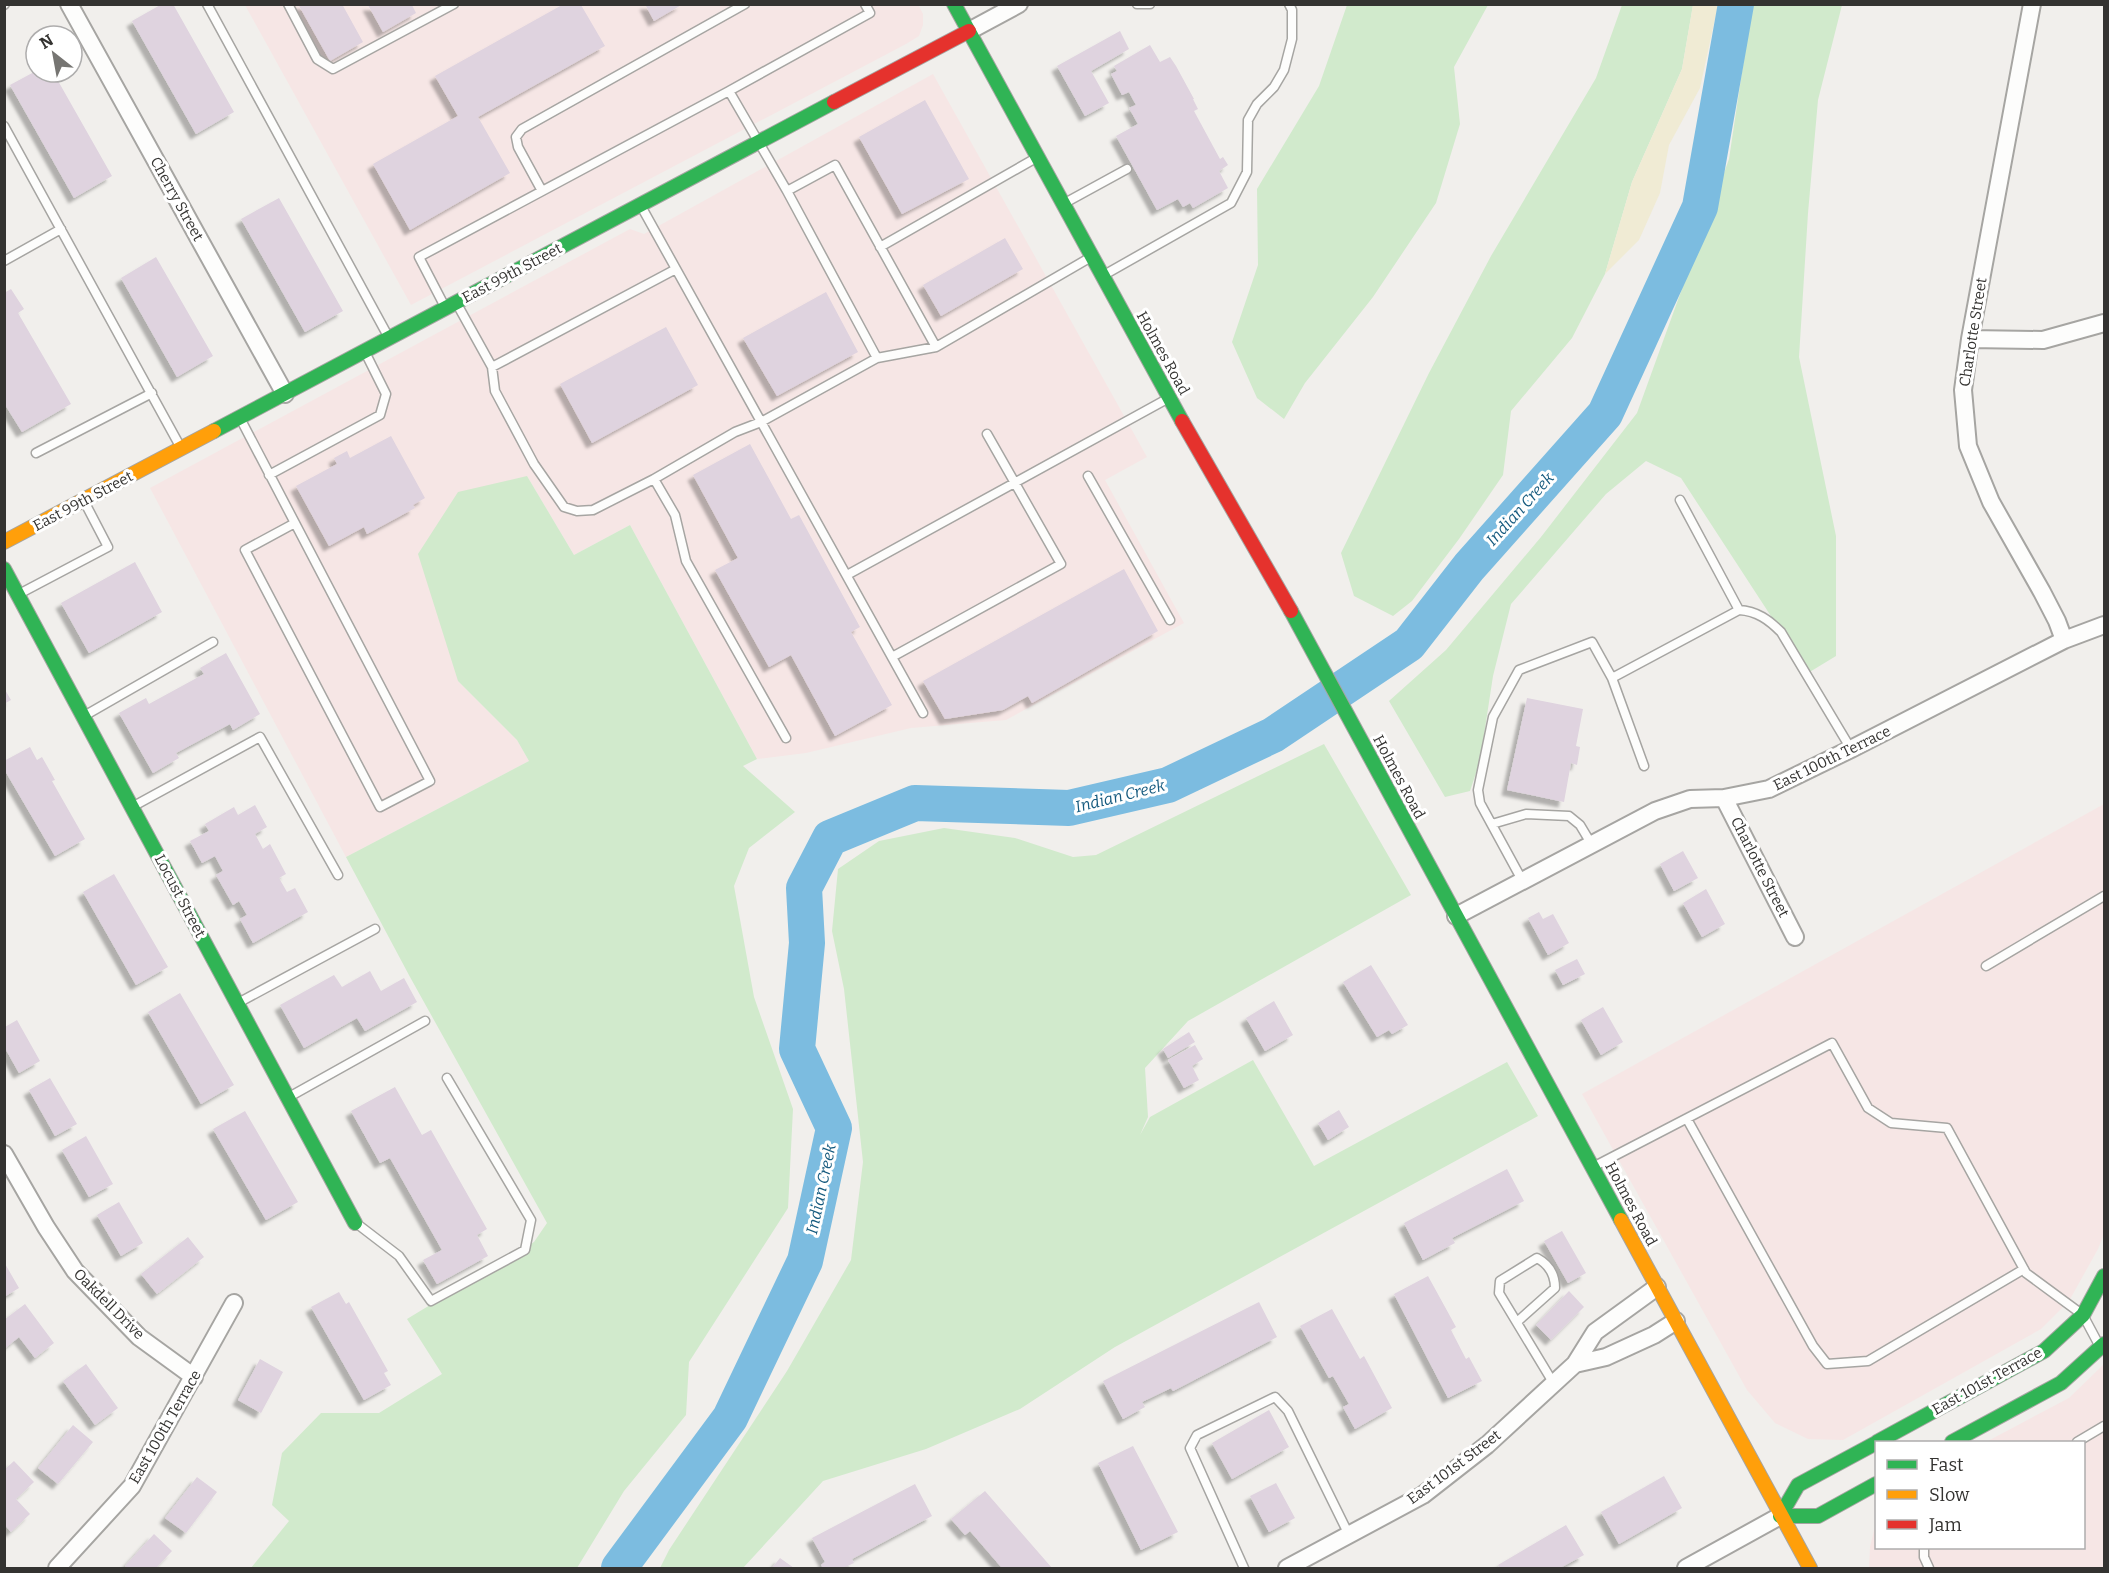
<svg xmlns="http://www.w3.org/2000/svg" width="2109" height="1573" viewBox="0 0 2109 1573" font-family="Bitter,serif">
<defs>
<filter id="shadow"><feDropShadow dx="-5.5" dy="5.5" stdDeviation="1.5" flood-color="#0004"/></filter>
</defs>
<rect width="100%" height="100%" fill="#f1efec"/>
<path fill="#f6e6e5" d="M918,4L923,14V25L919,36L906,44L411,305L245,5Z
M933,74L1147,457L1105,480L1184,623L1006,720L911,728L806,753L757,759L630,525L574,555L527,476L458,681L517,740L529,761L346,857L150,488L630,229L644,234Z
M2104,804V1234L2098,1249L2069,1301L2041,1329L1843,1440L1808,1439L1775,1423L1747,1390L1582,1094Z
M2104,1364V1568H1869L1870,1547L1876,1522V1548H2084V1442H1986L2069,1398Z"/>
<path fill="#d1eacc" d="M1347,5H1488L1454,67L1460,124L1436,203L1373,297L1305,383L1284,419L1257,398L1232,342L1258,265L1257,189L1319,86Z
M1622,5H1693L1682,69L1632,182L1605,274L1572,338L1511,411L1503,475L1459,539L1412,601L1393,616L1354,596L1341,553L1429,373L1491,256L1596,78Z
M1752,5H1842L1818,100L1808,213L1799,357L1836,536V656L1808,673L1681,478L1646,461L1606,494L1511,604L1493,676L1480,761L1470,791L1445,797L1389,701L1446,650L1541,537L1637,413L1729,159Z
M527,476L574,555L630,525L757,759L743,766L795,812L749,848L734,886L754,997L793,1109L788,1208L689,1362L686,1415L624,1491L577,1568H251L289,1521L272,1505L282,1453L321,1413H379L442,1374L407,1319L534,1242L547,1223L410,977L346,857L529,761L517,740L458,681L418,554L458,492Z
M1324,744L1411,895L1188,1021L1145,1068L1148,1117L1140,1135L1150,1117L1253,1060L1314,1166L1507,1062L1538,1116L1115,1347L1020,1409L926,1449L823,1481L743,1568H660L669,1550L787,1371L851,1260L863,1162L844,989L832,931L838,869L879,841L944,828L1015,838L1073,857L1096,855Z"/>
<path fill="#f0ebd4" d="M1693,5H1718L1700,88L1669,145L1660,193L1639,240L1605,274L1632,182L1682,69Z"/>
<g fill="none" stroke-linecap="round" stroke-linejoin="round">
<path stroke="#7cbce0" stroke-width="36" d="M619,1568L730,1418L805,1261L834,1128L797,1049L807,943L804,888L830,838L915,803L1069,808L1168,785L1273,735L1409,644L1469,567L1605,414L1700,207L1736,4"/>
</g>
<path fill="#dfd3df" filter="url(#shadow)" d="M162,4H173L234,112L196,134L132,21Z
M298,4H342L363,42L330,61Z
M645,4H683L654,21Z
M368,5H412L416,13L383,32Z
M562,5H581L605,46L478,117L510,173L410,230L373,164L458,116L435,76Z
M1120,31L1129,49L1091,71L1109,103L1085,116L1057,66Z
M1150,45L1160,62L1170,57L1176,66L1194,99H1193L1198,109L1194,111L1220,159L1223,157L1228,165L1219,171L1228,188L1193,208L1190,203L1183,207L1178,199L1157,210L1116,136L1138,124L1129,108L1136,105L1129,92L1122,95L1111,74L1117,71L1114,66Z
M36,71L53,72L112,176L74,198L10,85Z
M925,100L969,179L902,214L859,137Z
M279,198L343,311L305,332L241,219Z
M1005,238L1023,269L941,316L923,285Z
M156,257L213,356L177,377L121,278Z
M11,289L24,309L18,313L71,404L22,432L4,403V293Z
M826,292L858,352L777,396L743,338Z
M666,327L698,385L592,443L560,384Z
M391,436L425,498L413,505L415,508L367,534L364,527L329,546L296,486L337,464L334,458L347,451L350,458Z
M750,444L791,519L799,515L860,627L851,632L892,705L835,736L791,655L769,667L715,570L738,558L693,475Z
M135,562L162,612L89,653L61,603Z
M1124,569L1158,631L1032,703L1028,696L1003,710L945,719L923,681Z
M226,653L260,714L233,730L230,724L176,753L179,758L153,773L119,713L146,698L149,704L204,674L200,668Z
M4,688L11,700L4,704Z
M1527,698L1583,709L1576,746L1580,747L1577,765L1571,763L1564,802L1507,790Z
M30,747L37,760L42,757L55,780L52,781L85,839L55,856L4,769V761Z
M255,805L267,827L255,834L263,849L270,844L286,874L279,878L287,892L295,888L308,912L253,943L240,919L247,915L239,901L233,905L216,875L223,871L215,856L202,863L190,841L209,831L205,824L234,807L238,815Z
M1683,851L1698,878L1674,891L1660,864Z
M114,874L168,967L136,985L83,892Z
M1706,889L1725,924L1702,937L1683,903Z
M1539,912L1543,919L1553,914L1569,943L1548,955L1528,918Z
M1577,959L1585,974L1563,985L1555,970Z
M1371,965L1408,1025L1392,1034L1389,1030L1377,1037L1343,982Z
M370,971L381,991L404,978L417,1002L365,1031L357,1018L304,1048L280,1005L334,975L342,987Z
M180,993L234,1085L201,1104L148,1012Z
M1274,1001L1293,1035L1265,1051L1246,1018Z
M1603,1007L1623,1042L1601,1055L1581,1020Z
M17,1020L40,1061L19,1073L5,1048V1027Z
M1189,1032L1195,1042L1168,1058L1163,1049Z
M1195,1045L1203,1059L1192,1066L1199,1080L1184,1088L1168,1060Z
M50,1078L77,1124L55,1136L29,1090Z
M395,1087L422,1135L431,1130L487,1229L477,1235L488,1256L437,1284L423,1260L442,1250L390,1158L380,1163L351,1111Z
M1339,1110L1349,1127L1328,1140L1318,1123Z
M245,1111L298,1202L266,1220L213,1129Z
M86,1136L113,1184L89,1197L62,1150Z
M1507,1169L1524,1201L1452,1238L1455,1243L1423,1260L1404,1223Z
M119,1202L143,1243L121,1256L97,1215Z
M1562,1231L1586,1273L1568,1283L1544,1241Z
M188,1237L204,1257L157,1294L141,1274Z
M4,1262L19,1288L4,1297Z
M1428,1276L1456,1327L1451,1330L1466,1359L1469,1357L1482,1381L1448,1398L1394,1294Z
M1569,1291L1584,1307L1551,1340L1536,1325Z
M339,1292L346,1304L349,1302L388,1371L384,1373L391,1385L364,1400L311,1307Z
M1259,1302L1277,1337L1173,1391L1171,1388L1142,1402L1145,1407L1123,1419L1103,1381Z
M25,1304L54,1343L35,1358L19,1337L4,1349V1320Z
M1332,1309L1360,1359L1364,1356L1392,1408L1355,1429L1343,1407L1349,1404L1333,1376L1329,1378L1300,1326Z
M260,1359L283,1372L261,1413L238,1400Z
M86,1364L118,1408L95,1425L63,1381Z
M1269,1410L1289,1447L1232,1479L1212,1443Z
M73,1425L93,1442L58,1484L38,1468Z
M1133,1446L1178,1532L1141,1550L1098,1463Z
M14,1461L34,1482L16,1499L30,1514L11,1532L4,1524V1470Z
M1664,1476L1682,1508L1619,1544L1601,1512Z
M197,1477L217,1492L186,1533L165,1518Z
M1276,1483L1295,1518L1269,1532L1250,1496Z
M915,1484L932,1516L852,1559L854,1563L843,1568H823L821,1565L825,1562L812,1538Z
M985,1491L1052,1568H1002L970,1531L965,1535L951,1519Z
M1566,1525L1584,1555L1560,1568H1500L1498,1565Z
M154,1534L172,1551L156,1568H128L125,1566Z
M780,1558L794,1568H772Z"/>
<g fill="none" stroke-linecap="round" stroke-linejoin="round">
<g stroke="#a6a5a2" stroke-width="11">
<path id="lane" d="M207,4L389,338
M288,4L317,59L333,69L454,4
M1137,4H1150
M4,5L5,4
M729,91L870,13L865,4
M4,126L181,448
M542,191L518,147L516,137L522,129L745,4
M787,191L877,358
M1063,204L1127,169
M641,206L923,713
M880,247L1036,158
M4,261L61,229
M1104,275L1231,203L1247,172L1248,120L1257,104L1274,87L1284,70L1292,39V10L1289,4
M457,304L492,367L495,391L534,464L564,507L577,511L593,510L654,479
M445,307L419,257L729,91L787,191L835,165L936,347
M492,367L676,269
M240,418L430,781L380,807L245,550L295,523
M36,453L152,393
M269,475L380,415L386,394L365,352
M1088,476L1170,620
M1680,500L1739,610
M847,575L1167,399
M19,594L108,547L84,501
M892,657L1061,564L987,434
M1612,678L1644,766
M84,716L213,642
M786,738L686,561L675,515L654,479L735,432L761,422L877,358L936,347L1091,257
M132,807L260,737L338,875
M1492,824L1526,814L1569,816L1580,825L1592,845
M1522,880L1480,803L1478,790L1493,717L1519,670L1592,642L1612,678L1739,610C1757,611 1769,620 1781,632L1851,749
M1986,966L2104,896
M238,1003L375,929
M289,1097L425,1021
M1687,1119L1813,1346L1827,1364L1868,1361L2024,1269
M1593,1167L1832,1043L1868,1108L1891,1123L1947,1128L2026,1273L2083,1315L2099,1345
M356,1223L399,1256L431,1301L525,1250L531,1220L447,1078
M1517,1322L1555,1288C1555,1274 1548,1264 1537,1258L1500,1281L1499,1293L1554,1384
M2077,1442L2104,1426
M1924,1548V1557L1929,1568
M1244,1568L1190,1448L1197,1435L1275,1397L1288,1411L1349,1535"/>
</g>
<g stroke="#a6a5a2" stroke-width="20">
<path id="street" d="M69,4L285,394
M2032,4L1970,339L1963,390L1968,446L1991,502L2042,592L2057,621L2064,640
M969,31L1019,4
M1970,339L2043,340L2104,323
M1724,798L1795,937
M1456,916L1655,811L1690,799L1724,798L1769,789L1851,749L2064,640L2104,625
M4,1154L46,1227L75,1271L139,1337L194,1377
M1575,1364L1606,1357L1654,1335L1676,1321
M57,1568L132,1486L234,1303
M1287,1568L1423,1495L1487,1445L1575,1364L1595,1332L1657,1287
M1686,1568L1780,1516"/>
</g>
<g stroke="#a6a5a2" stroke-width="16">
<path id="fast" d="M954,4L1182,421
M214,431L834,102
M4,569L355,1223
M1291,611L1621,1220
M1877,1442L2044,1351L2083,1315L2104,1276
M1952,1442L2061,1383L2104,1344
M1780,1516L1798,1485L1876,1443
M1780,1516H1818L1876,1484"/>
</g>
<g stroke="#a6a5a2" stroke-width="16">
<path id="slow" d="M4,542L214,431
M1621,1220L1810,1568"/>
</g>
<g stroke="#a6a5a2" stroke-width="16">
<path id="jam" d="M834,102L969,31
M1182,421L1291,611"/>
</g>
<use href="#lane" stroke="#fdfdfc" stroke-width="8"/>
<use href="#street" stroke="#fdfdfc" stroke-width="16"/>
<use href="#fast" stroke="#30b455" stroke-width="14"/>
<use href="#slow" stroke="#ff9f0a" stroke-width="14"/>
<use href="#jam" stroke="#e5322d" stroke-width="14"/>
</g>
<g text-anchor="middle" dominant-baseline="central" stroke-width="6" stroke-linejoin="round" paint-order="stroke">
<g font-size="15" fill="#343331" stroke="#fff">
<text transform="translate(177 199) rotate(61)">Cherry Street</text>
<text transform="translate(512 273) rotate(-28)">East 99th Street</text>
<text transform="translate(1973 332) rotate(-81)">Charlotte Street</text>
<text transform="translate(1163 353) rotate(61)">Holmes Road</text>
<text transform="translate(83 501) rotate(-28)">East 99th Street</text>
<text transform="translate(1832 758) rotate(-26)">East 100th Terrace</text>
<text transform="translate(1399 777) rotate(62)">Holmes Road</text>
<text transform="translate(1760 867) rotate(63)">Charlotte Street</text>
<text transform="translate(180 896) rotate(62)">Locust Street</text>
<text transform="translate(1631 1204) rotate(62)">Holmes Road</text>
<text transform="translate(109 1304) rotate(45)">Oakdell Drive</text>
<text transform="translate(1987 1381) rotate(-29)">East 101st Terrace</text>
<text transform="translate(165 1427) rotate(-60)">East 100th Terrace</text>
<text transform="translate(1454 1467) rotate(-37)">East 101st Street</text>
</g>
<g font-size="16" font-style="italic" fill="#155a7e" stroke="#fff">
<text transform="translate(1520 509) rotate(-48)">Indian Creek</text>
<text transform="translate(1120 796) rotate(-14)">Indian Creek</text>
<text transform="translate(821 1189) rotate(-78)">Indian Creek</text>
</g>
</g>
<rect width="2109" height="1573" fill="none" stroke="#343331" stroke-width="12"/>
<rect x="1875" y="1441" width="210" height="108" fill="#ffffff" stroke="#aeadad" stroke-width="1.5"/>
<rect x="1887" y="1460" width="30" height="9" fill="#30b455" stroke="#aeadad" stroke-width="1.5"/>
<text x="1929" y="1471" font-size="18" fill="#343331">Fast</text>
<rect x="1887" y="1490" width="30" height="9" fill="#ff9f0a" stroke="#aeadad" stroke-width="1.5"/>
<text x="1929" y="1501" font-size="18" fill="#343331">Slow</text>
<rect x="1887" y="1520" width="30" height="9" fill="#e5322d" stroke="#aeadad" stroke-width="1.5"/>
<text x="1929" y="1531" font-size="18" fill="#343331">Jam</text>
<g transform="translate(54 54) rotate(329)"><circle r="28" fill="#ffffff" stroke="#aeadad" stroke-width="1.5"/>
<path d="M0-4.5L10 22L0 15L-10 22Z" fill="#767572"/>
<text y="-9" font-size="16" font-weight="bold" text-anchor="middle" fill="#343331">N</text>
</g>
</svg>
